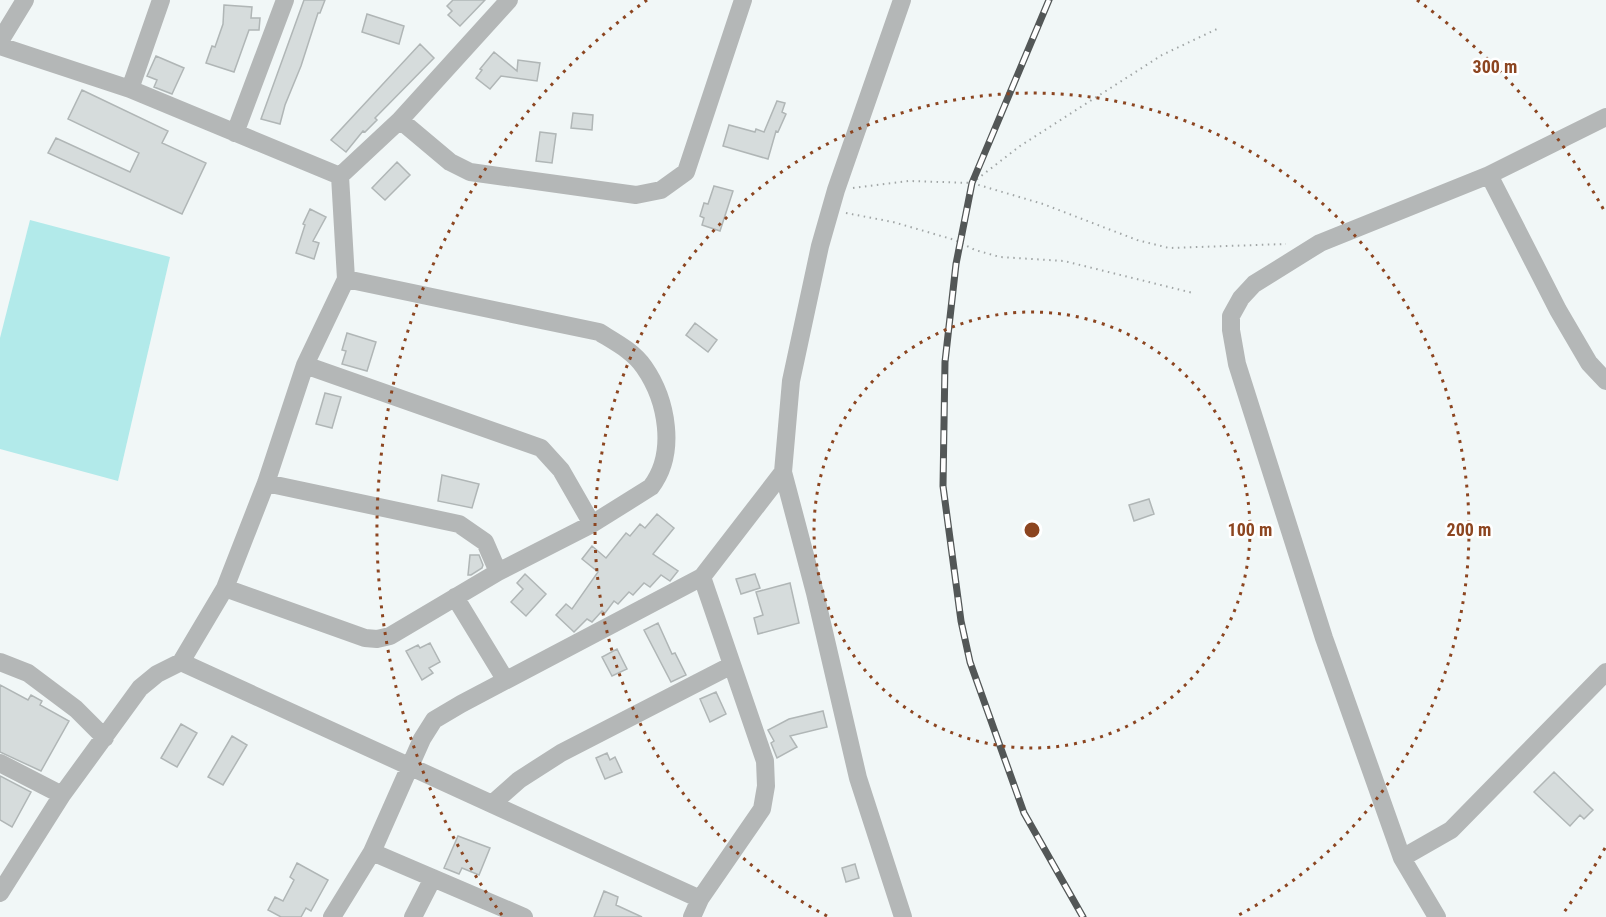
<svg xmlns="http://www.w3.org/2000/svg" width="1606" height="917" viewBox="0 0 1606 917" font-family="'Roboto Condensed',sans-serif">
<rect width="100%" height="100%" fill="#f1f7f7"/>
<path fill="#b2eaea" d="M30,220L170,257L118,481L0,449V338Z"/>
<path fill="#d6dcdc" stroke="#b0b6b6" stroke-width="1.5" d="M304,0H325L320,13H318L301,66L285,105L280,124L261,119Z
M453,0H485L460,26L448,15L452,11L447,6Z
M224,5L252,7L251,18H260L259,30H249L234,72L206,63L212,46L215,47L223,24Z
M367,14L404,26L399,44L362,32Z
M420,44L434,58L375,118L377,120L365,132L363,131L346,152L331,140Z
M494,52L517,71L518,60L540,63L537,81L501,76L490,89L476,78L482,70L480,69Z
M156,56L184,68L172,94L154,87L157,80L147,76Z
M82,90L168,131L162,143L206,163L182,214L48,153L56,138L130,172L139,153L68,119Z
M777,101L785,103L782,112L786,114L778,132L776,131L768,159L723,146L729,125L755,132L756,129L764,132Z
M573,113L593,115L592,130L571,128Z
M540,132L556,134L552,163L536,161Z
M397,162L410,175L385,200L372,188Z
M714,186L733,191L720,231L702,225L704,218L700,216L704,203L708,204Z
M310,209L326,217L313,241L319,243L314,259L296,253L305,225L303,224Z
M695,323L717,340L708,352L686,335Z
M347,333L376,342L367,371L342,364L346,351L342,350Z
M325,393L341,397L332,428L316,424Z
M442,475L479,484L472,508L438,501Z
M1149,499L1154,514L1134,521L1129,505Z
M657,514L674,528L653,554L678,571L670,581L661,575L650,587L644,583L633,595L629,592L618,604L614,601L605,613L602,611L592,622L587,619L574,632L556,615L566,604L572,609L598,572L582,559L592,546L606,558L626,533L630,536L640,524L645,528Z
M470,555H479L483,565L482,568L471,575H468Z
M525,574L546,594L526,616L511,602L523,589L517,583Z
M755,574L760,588L741,594L736,579Z
M790,583L799,623L758,634L754,618L763,615L756,592Z
M658,623L672,654L675,653L686,675L671,682L644,630Z
M430,643L440,662L429,668L433,673L422,680L406,651L418,645L420,648Z
M617,649L627,669L612,676L602,657Z
M0,685L28,700L31,695L42,701L40,705L69,721L41,771L0,752Z
M716,692L726,714L710,722L700,699Z
M823,711L827,727L790,736L797,747L777,758L771,743L774,741L768,730L789,719Z
M181,724L197,733L177,767L161,758Z
M232,736L247,745L223,785L208,777Z
M607,753L610,760L615,757L622,772L605,779L596,758Z
M1554,772L1593,810L1584,819L1580,815L1570,826L1534,792Z
M0,776L31,792L12,827L0,820Z
M458,836L490,848L479,875L462,868L459,874L444,868Z
M297,863L328,880L311,911L306,908L301,917H281L268,910L275,897L283,901L294,880L290,877Z
M855,864L859,878L846,882L842,868Z
M604,891L618,897L616,905L642,917H594Z"/>
<g fill="none" stroke-linecap="round" stroke-linejoin="round">
<path stroke="#a1a6a6" stroke-width="2" stroke-dasharray="1.5 4.5" stroke-linecap="butt" d="M972,183L1020,146L1162,55L1217,29
M853,188L909,181L972,183L1043,204L1137,240L1169,248L1286,244
M846,213L893,222L955,240L975,250L1000,257L1064,261L1193,293"/>
<path stroke="#b4b7b7" stroke-width="18" d="M902,0L836,190L820,246L791,381L783,472L815,593L858,778L903,917
M0,41L25,0
M0,46L130,89L340,176L346,279L305,365L266,483L225,588L181,662
M130,89L161,0
M400,120L450,162L470,172L636,195L661,190L686,172L743,0
M235,133L285,0
M1489,175L1558,310L1589,363L1606,381
M340,176L400,120L509,0
M305,365L541,448L561,470L592,524
M266,483L459,524L485,542L498,572
M702,577L783,472
M225,588L365,638L377,639L390,636L498,572L592,524L651,487C677,453 667,400 644,367C633,351 615,342 599,332L346,279
M455,597L505,679
M0,662L28,673L76,709L105,738
M0,763L62,795
M492,804L519,780L561,753L732,665
M1402,858L1451,830L1606,672
M0,893L62,795L140,688L157,674L181,662L700,899
M332,917L372,852
M413,917L433,878
M524,917L372,852L422,739L434,720L461,704L702,577L765,761L766,786L762,809L700,899L692,917
M1437,917L1402,858L1324,638L1237,364L1231,330V316L1241,298L1254,284L1320,243L1489,175L1606,117"/>
<g stroke="#535757" stroke-width="7">
<path id="rail" d="M1049,0L972,183L956,264L945,362L943,486L961,621L970,662L1024,813L1083,917"/>
</g>
<use href="#rail" stroke="#fff" stroke-width="4.5" stroke-dasharray="14" stroke-linecap="butt"/>
</g>
<g fill="none" stroke="#8c4520" stroke-width="3" stroke-dasharray="3 6">
<circle cx="1032" cy="530" r="218"/>
<path d="M827 916A437 437 0 1 1 1237 916"/>
<path d="M1605 848A655 655 0 0 1 1562 915M502 915A655 655 0 0 1 647 0M1417 0A655 655 0 0 1 1605 212"/>
</g>
<circle cx="1032" cy="530" r="9" fill="#8c4520" stroke="#fff" stroke-width="3"/>
<g font-size="18" text-anchor="middle" font-weight="bold" fill="#8c4520" stroke="#fff" stroke-width="5" stroke-linejoin="round" paint-order="stroke">
<text x="1495" y="73">300 m</text>
<text x="1250" y="536">100 m</text>
<text x="1469" y="536">200 m</text>
</g>
</svg>
